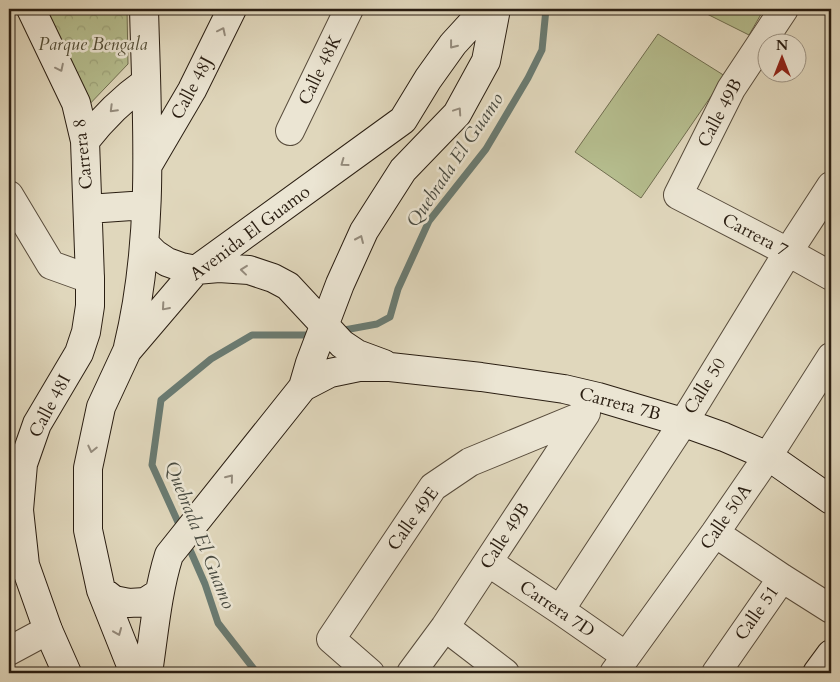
<svg xmlns="http://www.w3.org/2000/svg" width="840" height="682" viewBox="0 0 840 682" font-family="Cardo,serif">
<defs>
<pattern id="park-crowns" width="20" height="18" patternUnits="userSpaceOnUse" patternTransform="scale(1.25)"><rect width="20" height="18" fill="#b5bd8e"/><path d="M2 6a3 3 0 1 1 6 0M12 15a3 3 0 1 1 6 0" fill="none" stroke="#9ca279"/></pattern>
</defs>
<rect width="100%" height="100%" fill="#e0d7bc"/>
<filter id="stains"><feTurbulence type="fractalNoise" baseFrequency=".004" numOctaves="4"/><feColorMatrix values="0 0 0 0 .2 0 0 0 0 .09 0 0 0 0 .02 0 0 0 .5 -.17"/></filter>
<radialGradient id="worn" r=".72"><stop offset=".6" stop-color="#630" stop-opacity="0"/><stop offset="1" stop-color="#630" stop-opacity=".3"/></radialGradient>
<path fill="#b5bd8e" stroke="#706e50" d="M697,9H764L749,35Z
M658,34L725,76L641,198L575,152Z"/>
<path fill="url(#park-crowns)" stroke="#706e50" d="M37,9H127L128,64L84,110Z"/>
<g fill="none" stroke-linecap="round" stroke-linejoin="round">
<path stroke="#6a7b72" stroke-width="7" d="M339,331L377,324L390,317L398,289L429,221L486,149L528,78L542,50L546,9
M182,531L152,465L161,400L211,359L252,335H313
M187,543L205,584L218,623L257,673"/>
<g stroke="#584c3c" stroke-width="30">
<path id="street" d="M784,9L731,89L678,195L788,252L831,276
M290,131L349,9
M9,195L51,265L90,279
M715,533L782,578L831,609
M488,562L560,610L626,656
M560,610L690,412L788,252L831,186
M445,627L505,673
M9,651L48,630
M370,673L331,639L433,487L470,462L584,415
M411,673L445,627L586,413
M614,673L715,533L768,456L831,357
M716,673L782,578"/>
</g>
<g stroke="#2a1e12" stroke-width="30">
<path id="secondary" d="M31,9L76,103L85,141L90,279V306L86,332L79,353L37,424L23,464L19,510L25,565L48,630L67,673
M85,141C103,118 122,99 146,82
M148,165L192,90L232,9
M88,209L146,205
M144,243L155,254L167,262L181,267L196,270L219,268L249,270L273,278L288,286L342,344L357,354L384,364
M128,347C155,236 147,122 144,9
M303,387L330,373L359,367H390L481,377L564,389L598,397L682,422L724,437L768,456L831,500
M101,590L114,600L129,603L145,602L159,593
M134,673L101,590L88,530V468L101,407L127,351L196,270L403,120L428,79L453,44L485,9
M148,673C154,634 157,593 169,555L303,387L310,363L340,284L364,231L403,170L457,114L486,61L496,9
M817,673L831,654"/>
</g>
<use href="#street" stroke="#ebe5d3" stroke-width="28"/>
<use href="#secondary" stroke="#ebe5d3" stroke-width="28"/>
</g>
<defs><path id="oneway-chevron" d="M-2-3.5L2.5 0L-2 3.5" fill="none" stroke-width="1.6" stroke-linecap="round" stroke-linejoin="round" transform="scale(1.25)"/></defs>
<g stroke="#948b7c">
<use href="#oneway-chevron" transform="translate(222 31) rotate(-64)"/>
<use href="#oneway-chevron" transform="translate(453 45) rotate(128)"/>
<use href="#oneway-chevron" transform="translate(60 68) rotate(64)"/>
<use href="#oneway-chevron" transform="translate(113 109) rotate(135)"/>
<use href="#oneway-chevron" transform="translate(458 111) rotate(-56)"/>
<use href="#oneway-chevron" transform="translate(344 163) rotate(144)"/>
<use href="#oneway-chevron" transform="translate(360 239) rotate(-66)"/>
<use href="#oneway-chevron" transform="translate(244 270) rotate(-174)"/>
<use href="#oneway-chevron" transform="translate(165 307) rotate(131)"/>
<use href="#oneway-chevron" transform="translate(92 449) rotate(103)"/>
<use href="#oneway-chevron" transform="translate(230 478) rotate(-51)"/>
<use href="#oneway-chevron" transform="translate(118 632) rotate(68)"/>
</g>
<g text-anchor="middle" dominant-baseline="central" stroke-width="5" stroke-linejoin="round" paint-order="stroke">
<g font-size="18" font-style="italic" fill="#544e37" stroke="#ebe5d3">
<text x="93" y="44">Parque Bengala</text>
</g>
<g font-size="18" fill="#2a1e12" stroke="#ebe5d3">
<text transform="translate(320 70) rotate(-64)">Calle 48K</text>
<text transform="translate(192 88) rotate(-62)">Calle 48J</text>
<text transform="translate(720 113) rotate(-62)">Calle 49B</text>
<text transform="translate(83 154) rotate(-96)">Carrera 8</text>
<text transform="translate(250 233) rotate(-37)">Avenida El Guamo</text>
<text transform="translate(755 235) rotate(28)">Carrera 7</text>
<text transform="translate(705 386) rotate(-58)">Calle 50</text>
<text transform="translate(620 404) rotate(15)">Carrera 7B</text>
<text transform="translate(50 406) rotate(-62)">Calle 48I</text>
<text transform="translate(726 517) rotate(-55)">Calle 50A</text>
<text transform="translate(413 519) rotate(-54)">Calle 49E</text>
<text transform="translate(505 536) rotate(-57)">Calle 49B</text>
<text transform="translate(557 609) rotate(34)">Carrera 7D</text>
<text transform="translate(757 613) rotate(-55)">Calle 51</text>
</g>
<g font-size="19" font-style="italic" fill="#4a4c42" stroke="#ebe5d3">
<text transform="translate(455 160) rotate(-56)">Quebrada El Guamo</text>
<text transform="translate(200 535) rotate(68)">Quebrada El Guamo</text>
</g>
</g>
<rect width="840" height="682" fill="none" stroke="#e0d7bc" stroke-width="30"/>
<rect x="10" y="10" width="820" height="662" fill="none" stroke="#2a1e12" stroke-width="2.5"/>
<rect x="15" y="15" width="810" height="652" fill="none" stroke="#2a1e12"/>
<g transform="translate(782 58)"><circle r="24" fill="#ebe5d3" stroke="#9e9586"/>
<path d="M0-4L9 19L0 12L-9 19Z" fill="#8f2418"/>
<text y="-8" font-size="14" font-weight="bold" text-anchor="middle" fill="#2a1e12">N</text>
</g>
<rect width="100%" height="100%" filter="url(#stains)"/>
<rect width="100%" height="100%" fill="url(#worn)"/>
</svg>
